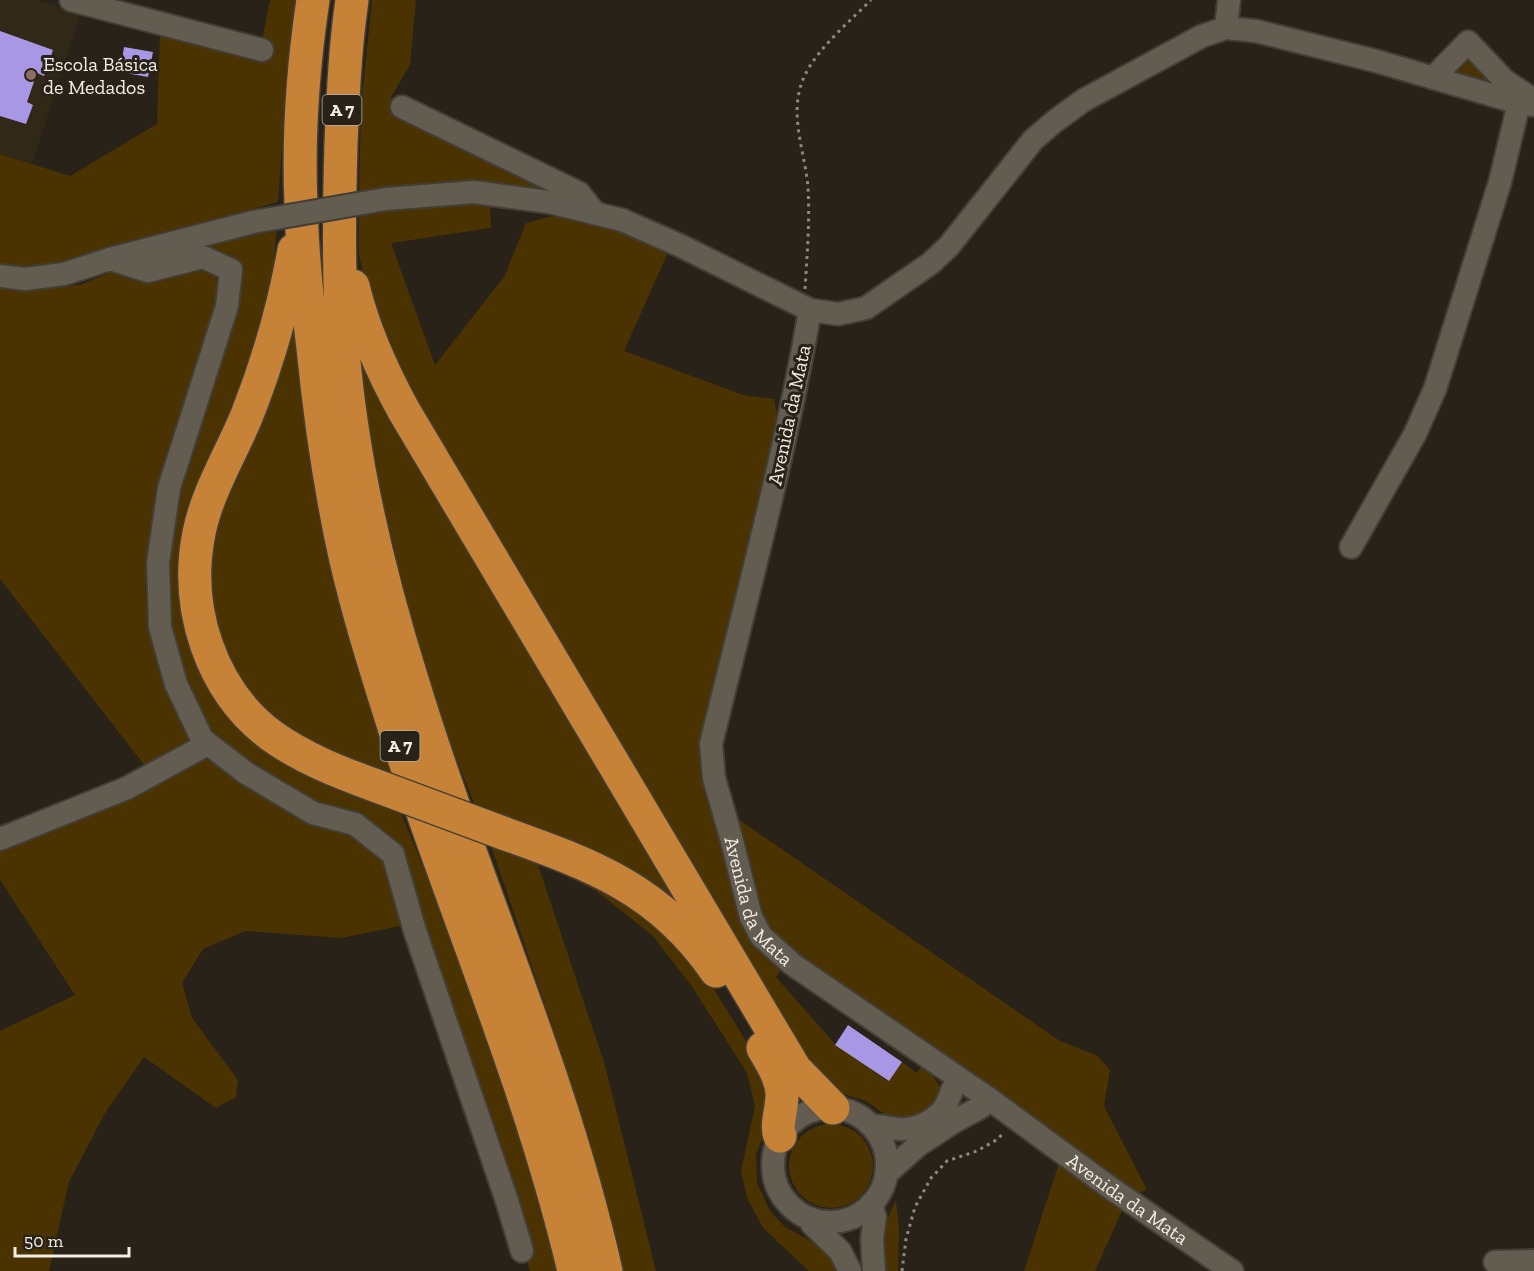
<svg xmlns="http://www.w3.org/2000/svg" width="1534" height="1271" viewBox="0 0 1534 1271" font-family="'Zilla Slab',serif">
<rect width="100%" height="100%" fill="#282218"/>
<path fill="#312817" d="M0,0H37L80,14L32,165L0,154Z"/>
<path fill="#4a3300" d="M270,0H296L286,90L278,202L172,231L114,252L53,267L23,272L0,267V154L70,176L157,124L160,34L259,57Z
M372,0H416L410,65L391,97L392,104L562,195L456,182L359,191L361,107Z
M1470,58L1501,84L1456,72L1463,60Z
M457,200L490,204L491,228L391,243L435,365L504,277L526,223L552,216L624,230L670,248L624,351L743,395L774,399L778,419L705,779L783,967L776,977L835,1044L888,1081L902,1062L917,1073L924,1063C932,1071 935,1081 942,1090L930,1116L896,1123L868,1102L839,1092L802,1060L413,407L369,303L359,254V210Z
M277,225L273,272L263,329L248,375L204,475L207,680L399,808L457,952L516,1120L557,1271H530L506,1184L393,848L313,807L221,748L199,719L165,625L163,564L174,488L237,270L174,247Z
M203,267L216,277L221,291L185,396L152,527L145,589L159,662L192,740L145,766L0,579V288L80,285L113,271L126,278L142,282L181,270Z
M292,285C301,456 340,620 394,782L322,759L228,679L201,592L222,486Z
M357,328L717,961L478,813L447,735L410,620L381,497L366,406Z
M199,759L217,761L350,831L385,857L405,925L341,938L245,931L203,949L182,983L192,1018L238,1080L236,1097L216,1108L144,1057L105,1113L69,1182L49,1271H0V1031L75,995L0,880V852L128,796Z
M735,817L1060,1041L1098,1056L1110,1070L1104,1106L1147,1190L1135,1194L768,933L756,910Z
M490,843L632,903L704,973L765,1072L770,1120L756,1154L757,1183L770,1211L785,1227L811,1241L828,1255L839,1271H809L763,1228L747,1198L741,1171L755,1106L747,1073L693,988L653,936L595,890L537,862L604,1062L656,1271H622L599,1175L554,1031Z
M789 1166a42 42 0 1 1 84 0a42 42 0 1 1-84 0Z
M1060,1160L1125,1204L1095,1271H1024Z
M896,1200L899,1228L898,1271H885C883,1238 881,1231 896,1200Z"/>
<path fill="#a797e4" d="M0,31L53,50L44,76L37,73L27,102L33,105L26,124L0,116Z
M124,47L153,52L148,77L120,72Z
M848,1025L902,1062L889,1081L835,1045Z"/>
<g fill="none" stroke-linecap="round" stroke-linejoin="round">
<g stroke="#423e36" stroke-width="26">
<g id="minor">
<path d="M71,0L262,50"/>
<path d="M1226,28L1229,0"/>
<path d="M1433,78L1468,42L1505,81L1534,100"/>
<path d="M402,107L579,193L595,213"/>
<path d="M386,199L474,192L549,202L622,220L681,246L810,310L838,314L866,308L931,263L949,246L1033,140L1055,121L1084,100L1202,36L1226,28L1256,31L1376,61L1519,103L1534,105"/>
<path d="M110,259L148,271L203,257L231,270L227,306L169,488L158,563L160,627L176,684L202,739L246,773L313,813L355,824L393,854L415,931L507,1201L522,1251"/>
<path d="M0,276L25,279L64,274L110,259L253,222"/>
<path id="s1" d="M810,310C785,456 746,600 711,744L714,778L732,841L751,917L761,936L792,964L988,1098L1112,1189L1232,1271"/>
<path d="M1351,547L1415,434L1435,389L1500,182L1519,103"/>
<path d="M0,839L127,788L208,744"/>
<circle cx="830" cy="1165" r="57"/>
<path d="M873,1127C880,1125 884,1127 892,1128C909,1132 928,1125 941,1112C950,1103 950,1088 959,1079"/>
<path d="M886,1174L917,1146L955,1121L981,1107L988,1098"/>
<path d="M871,1204L875,1217L872,1239L874,1271"/>
<path d="M809,1218L812,1224L840,1251L850,1271"/>
<path d="M1495,1262L1534,1261"/>
</g>
</g>
<g stroke="#423e36" stroke-width="36">
<path id="highway" d="M313,0C303,67 298,136 301,204C302,252 307,300 313,348C320,418 330,488 345,556C359,618 379,679 398,740C456,917 531,1089 574,1271
M352,0C345,48 343,96 341,144C339,212 338,281 343,349C352,462 379,575 413,683C473,880 561,1069 606,1271
M294,250C284,306 268,362 247,415C231,454 207,492 199,533C184,607 210,690 272,736C303,758 338,772 374,785
M353,286C364,331 382,371 404,411L795,1069L833,1108
M503,833C592,865 660,889 716,971
M763,1048C771,1062 781,1077 782,1093C783,1106 775,1126 780,1136"/>
</g>
<path stroke="#8f8981" stroke-width="3" stroke-dasharray="3 4.5" stroke-linecap="butt" d="M805,289C807,255 810,221 808,188C805,150 787,112 805,75C818,48 850,21 871,0
M902,1271L906,1239L915,1207L931,1178L947,1161L977,1151L998,1139L1004,1132"/>
<use href="#minor" stroke="#635c50" stroke-width="22"/>
<use href="#highway" stroke="#c68237" stroke-width="33"/>
<g stroke="#423e36" stroke-width="26" stroke-linecap="butt">
<path id="minor-bridge" d="M253,222L386,199"/>
</g>
<g stroke="#423e36" stroke-width="36" stroke-linecap="butt">
<path id="highway-bridge" d="M374,785L503,833"/>
</g>
<use href="#minor-bridge" stroke="#635c50" stroke-width="22"/>
<use href="#highway-bridge" stroke="#c68237" stroke-width="33"/>
</g>
<circle fill="#8d6e63" stroke="#282218" stroke-width="2" cx="31" cy="75" r="6"/>
<g text-anchor="middle" dominant-baseline="central" stroke-width="6" stroke-linejoin="round" paint-order="stroke">
<g fill="#282218" stroke="#b5b0a8" stroke-width="1.5">
<rect x="322.5" y="95" width="39" height="30" rx="4.5"/>
<rect x="380.5" y="731" width="39" height="30" rx="4.5"/>
</g>
<g font-size="18" font-weight="bold" fill="#f2ede6">
<text x="342" y="110">A 7</text>
<text x="400" y="746">A 7</text>
</g>
<g font-size="20" fill="#f2ede6" stroke="#282218" text-anchor="start">
<text x="43" y="64">Escola Básica<tspan x="43" dy="23">de Medados</tspan></text>
</g>
<g font-size="20" fill="#f2ede6" stroke="#282218">
<text transform="translate(789 415) rotate(-78)">Avenida da Mata</text>
<text stroke="none"><textPath href="#s1" startOffset="612">Avenida da Mata</textPath></text>
<text stroke="none"><textPath href="#s1" startOffset="1096">Avenida da Mata</textPath></text>
</g>
</g>
<path d="M15 1247v9h114v-9" fill="none" stroke="#f2ede6" stroke-width="3"/>
<text x="24" y="1247" font-size="18" fill="#f2ede6" stroke="#282218" stroke-width="4.5" paint-order="stroke">50 m</text>
</svg>
